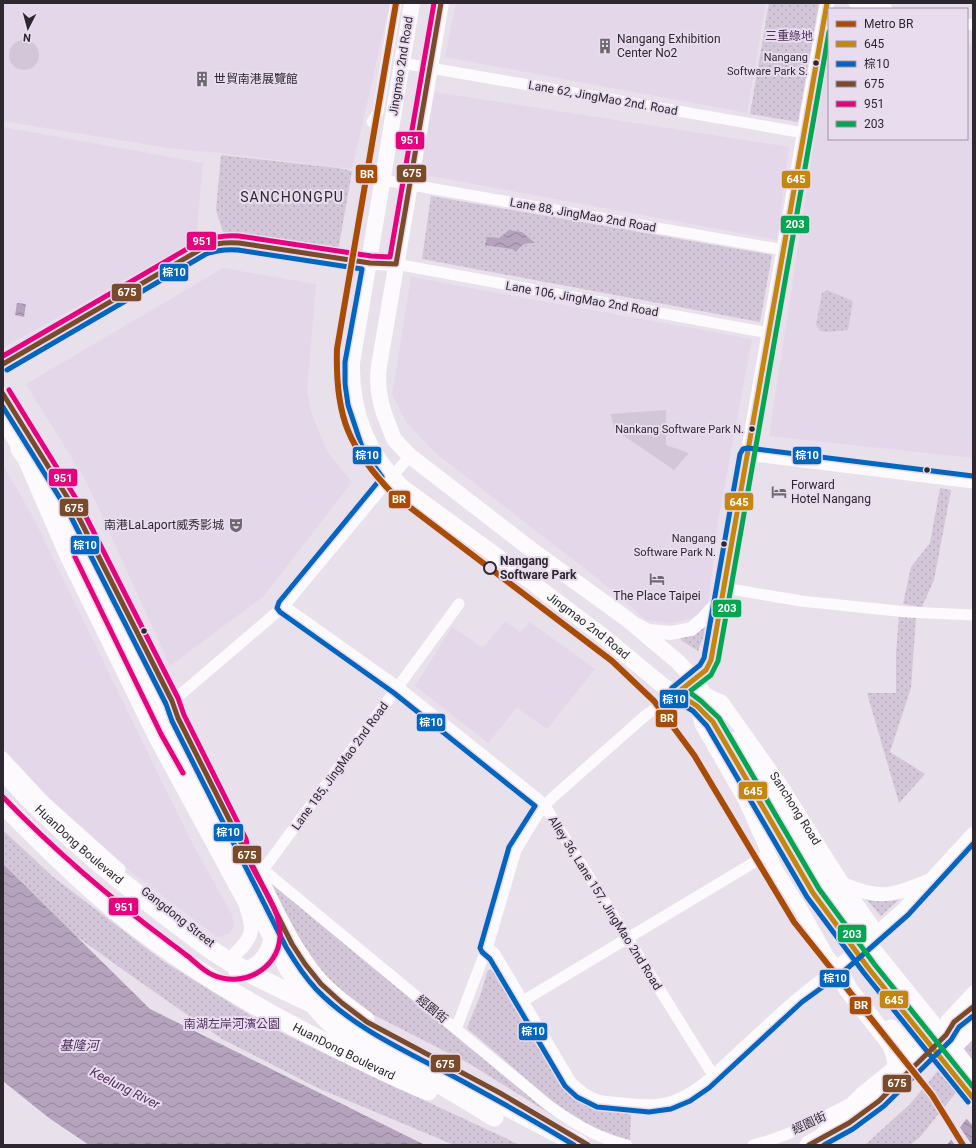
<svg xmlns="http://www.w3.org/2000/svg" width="976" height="1148" viewBox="0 0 976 1148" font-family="Roboto,'Noto Sans TC',sans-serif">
<defs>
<pattern id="grass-dots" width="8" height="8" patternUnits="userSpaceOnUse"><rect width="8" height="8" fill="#d3c6d8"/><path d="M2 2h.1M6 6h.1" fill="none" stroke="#b5aaba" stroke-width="1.8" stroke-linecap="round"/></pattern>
<pattern id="water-waves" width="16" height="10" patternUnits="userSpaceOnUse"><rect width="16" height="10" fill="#b5a2bd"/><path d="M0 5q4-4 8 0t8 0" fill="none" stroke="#94849a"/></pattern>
</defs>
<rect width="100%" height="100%" fill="#e8e0eb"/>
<path fill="#e4d7ea" d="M3,3H390L352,169L210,152L168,148L3,121Z
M456,3H766L747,113L445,57Z
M829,44V139H967V44L973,45V458L769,436Z
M435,92L789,147L777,240L420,174Z
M3,127L203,163L196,240L3,348Z
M223,268L316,284L307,390L312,415L327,451L352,482L264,596L170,666L86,481L26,384Z
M411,277L752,339L718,521L708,606L694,618L671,623L646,620L597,578L434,452L407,423L392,395Z
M3,465L32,515L190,839L232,915L234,926L229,934L217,937L127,869L45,796L3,748Z
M505,621L520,632L530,622L595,669L547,729L517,708L488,743L415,686L452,627L483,648Z"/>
<path fill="url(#grass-dots)" d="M769,3H819L798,122L750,114Z
M221,155L338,168L352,171L338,251L224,235L216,210Z
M431,196L772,255L760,322L422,259Z
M827,290L853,301L848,330L826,332L820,331L816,325L822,293Z
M940,488L951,490L934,580L922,607L903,604L911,567L930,543Z
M899,615L916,617L911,688L890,752L925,774L899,803L867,693H896V654Z
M705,624L704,635L698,651L682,641L676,632Z
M3,830L52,876L163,961L264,1024L344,1063L520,1145H454L318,1088L222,1039L136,979L55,921L3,871Z
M266,877L555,1117L470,1064L364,1010L318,972Z
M902,897L881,916L866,899H889Z
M488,970L499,971L536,1031L564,1083L576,1092L631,1109L630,1141L590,1126L560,1108L467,1028L480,996Z
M973,1035V1072L920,1137L910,1145H865L910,1104L946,1061Z"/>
<path fill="#d3c6d8" d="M9 55a15 15 0 1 1 30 0a15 15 0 1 1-30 0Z
M666,410V445L689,453L674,470L614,429L611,414Z"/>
<path fill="url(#water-waves)" d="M509,230L522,232L535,243C525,243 522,244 516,252L512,249L485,245L487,237L499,238Z
M17,303L26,304L24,317L15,315Z
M3,864L150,1009L425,1145H89L49,1118L3,1081Z
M973,1110V1145H947Z"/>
<path fill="#e8e0eb" d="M973,1108V1126L965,1117Z
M959,1126L972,1145H955L950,1138Z"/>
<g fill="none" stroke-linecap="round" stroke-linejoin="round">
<path stroke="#fcfafc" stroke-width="11" d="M854,3L887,9
M967,24L973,25
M402,63L804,133
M372,122L378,112L396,3
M383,180L784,250
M396,264L769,333
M747,455L973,483
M724,588L801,601L907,612L973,615
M284,606L398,687L537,798L545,806L713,1075
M167,706L284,606L383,487L410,456
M3,757L44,801L120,869
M255,863L548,1105C572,1122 598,1139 627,1145
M263,870L459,604
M487,947L495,954L571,1082C578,1089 587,1097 598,1100C605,1102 614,1102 622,1103C637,1105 655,1106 670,1102C700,1092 716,1072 738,1052C770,1023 801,992 837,968
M523,1001L768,854
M946,1020L973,991
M456,1029L489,942L516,850L538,814L551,799L604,752L646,715L677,693
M753,1145C787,1137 818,1120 849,1104"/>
<g stroke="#fcfafc" stroke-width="14">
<path d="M3,364L203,248C215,243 226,242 239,243L370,263L396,264"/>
<path d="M3,394L74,508L165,689L172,701L178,718L248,857"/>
<path d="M3,422L20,449L67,557L155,737L245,903C253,927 256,935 236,953"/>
<path d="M637,625L648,631L671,633L691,629L702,620L723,597"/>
<path d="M677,693L706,670L711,660L827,3"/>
<path id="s1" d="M704,694L722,702L780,784L843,884L877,933"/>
<path d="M697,706L702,725L745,800L776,870L802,911L827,956L837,968L903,910L973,834"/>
<path d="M843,884C879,900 893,896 928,881"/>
</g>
<g stroke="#fcfafc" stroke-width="16">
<path id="s2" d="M412,3L352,363C351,412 367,453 402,487L494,554L604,637L662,685L697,706L713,722L813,893L869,969L973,1098"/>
<path d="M441,3L379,366C376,388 380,406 389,426C391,431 392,436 395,440C400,446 405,451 410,456L533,551L627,619L678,662L694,679L720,719"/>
<path d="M734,740L775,799L826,884L852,923L973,1073"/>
</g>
<g stroke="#fcfafc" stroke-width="19">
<path d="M20,449L48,486L122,637L288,968C303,991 318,1014 340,1031C365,1050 396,1061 423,1075C448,1088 471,1103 494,1117"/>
<path id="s3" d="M3,771C52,826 107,872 166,916C180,927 195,938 210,949C240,970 277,987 311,1003"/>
<path id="s4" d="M3,804C40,842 78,880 120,914C184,966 256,1008 330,1045C362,1061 395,1078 428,1091"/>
<path d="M248,857C269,899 289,949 321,984C334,998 350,1009 365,1020"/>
<path d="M238,972C261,970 272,953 274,932"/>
<path d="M339,1017L400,1048L473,1089L580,1145"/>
<path d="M891,1029C909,1052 910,1055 935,1036"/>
<path d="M942,1057L973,1026"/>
<path d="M822,1138L863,1096L893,1072L897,1065L896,1058L892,1045L848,989L837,968"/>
<path d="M809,1145L849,1123L879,1101L946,1035L954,1022L973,1007"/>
</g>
<g stroke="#e9dcef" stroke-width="8">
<path id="bus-1" d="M677,693L706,670L711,660L827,3
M677,693L697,706L713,722L813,893L869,969L973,1098"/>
</g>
<g stroke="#e9dcef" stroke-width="8">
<path id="bus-2" d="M7,370L206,254C217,250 227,249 238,250L362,269L345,362V384L348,405L363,450L382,477L279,602L277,608L280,612L394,693L535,806L509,847L480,948L482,952L490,959L565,1086L577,1097L597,1107L649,1112L671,1109L690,1101L709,1088L802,1002L842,973L908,915L973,844
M3,407L68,511L166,704L172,721L286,947C295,962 304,976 316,989C355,1030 414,1055 464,1082C501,1102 538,1123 574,1145
M968,1102L864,973L807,897L707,726L693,711L672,698L670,693L672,688L700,665L704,658L740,454L743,449L748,448L973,476
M824,1145L853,1129L884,1106L951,1040L959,1027L973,1016"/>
</g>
<g stroke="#e9dcef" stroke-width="8">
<path id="bus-3" d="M3,364L203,248C215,243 226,242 239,243L370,263L396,264L441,3
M3,394L74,508L172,701L178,718L292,944L305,964L321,984L342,1003L367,1022L500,1093L588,1145
M809,1145L849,1123L879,1101L946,1035L954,1022L973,1007"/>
</g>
<g stroke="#e9dcef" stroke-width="8">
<path id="bus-4" d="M3,356L199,242C212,237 225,235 239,236L371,256L390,257L434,3
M75,557L161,734L183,773
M3,797C54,850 110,898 169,942C176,947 182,952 189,957C196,963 204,971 213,975C242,988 278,970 280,937C282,910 259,884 249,860C246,853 248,846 246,839L184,715L178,698L80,505L9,390"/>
</g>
<g stroke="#e9dcef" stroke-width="8">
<path id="bus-5" d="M829,32L718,661L711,675L689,692L701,701L719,718L819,889L875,965L973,1087"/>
</g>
<use href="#bus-1" stroke="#c4860c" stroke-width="5"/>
<use href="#bus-2" stroke="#0065bd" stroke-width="5"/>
<use href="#bus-3" stroke="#7a4b2a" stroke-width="5"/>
<use href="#bus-4" stroke="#e5007d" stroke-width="5"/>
<use href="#bus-5" stroke="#00a651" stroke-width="5"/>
<g stroke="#e9dcef" stroke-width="9">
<path id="metro-1" d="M396,3L337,349C335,416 348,448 395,496L612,661L654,701L694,755L794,922L932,1095L963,1145"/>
</g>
<use href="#metro-1" stroke="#a74c00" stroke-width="6"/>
</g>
<defs>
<g id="building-bare" transform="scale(1.2)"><path d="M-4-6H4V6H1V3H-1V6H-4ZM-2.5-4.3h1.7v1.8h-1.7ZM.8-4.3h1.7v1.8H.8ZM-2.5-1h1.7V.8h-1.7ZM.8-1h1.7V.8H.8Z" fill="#6e6871" stroke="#e9dcef" stroke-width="2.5" paint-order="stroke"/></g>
<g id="hotel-bare" transform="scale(1.2)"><path d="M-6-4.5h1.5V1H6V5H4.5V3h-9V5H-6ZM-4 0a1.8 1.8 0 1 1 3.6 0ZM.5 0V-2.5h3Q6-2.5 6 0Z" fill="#6e6871" stroke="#e9dcef" stroke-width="2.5" paint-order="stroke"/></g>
<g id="theatre-bare" transform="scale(1.2)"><path d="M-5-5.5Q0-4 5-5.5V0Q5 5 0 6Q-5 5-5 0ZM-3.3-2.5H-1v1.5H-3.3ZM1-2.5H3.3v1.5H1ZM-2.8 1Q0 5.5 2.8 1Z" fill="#6e6871" stroke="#e9dcef" stroke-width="2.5" paint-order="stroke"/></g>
</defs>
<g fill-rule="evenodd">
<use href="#building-bare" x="605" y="46"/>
<use href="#building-bare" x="202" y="79"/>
<use href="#hotel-bare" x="779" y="492"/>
<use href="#theatre-bare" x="236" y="525"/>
<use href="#hotel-bare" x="657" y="579"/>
</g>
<g fill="#2d282f" stroke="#e9dcef" stroke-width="1.5">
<circle cx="816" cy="63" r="3.5"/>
<circle cx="752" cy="429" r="3.5"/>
<circle cx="927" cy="470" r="3.5"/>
<circle cx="724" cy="544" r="3.5"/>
<circle cx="144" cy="631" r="3.5"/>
</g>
<circle fill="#e9dcef" stroke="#2d282f" stroke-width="2" cx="490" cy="568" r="6"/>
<g text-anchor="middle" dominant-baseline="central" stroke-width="4" stroke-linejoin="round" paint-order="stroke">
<g font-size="11" fill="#2d282f" stroke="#e9dcef" text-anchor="end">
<text x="808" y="57">Nangang<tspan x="808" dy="14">Software Park S.</tspan></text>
<text x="744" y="429">Nankang Software Park N.</text>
<text x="716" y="538">Nangang<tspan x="716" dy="14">Software Park N.</tspan></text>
</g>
<g font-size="12" fill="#51315f" stroke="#e9dcef">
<text x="789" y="36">三重綠地</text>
<text x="232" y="1024">南湖左岸河濱公園</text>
</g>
<g font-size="12" fill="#2d282f" stroke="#e9dcef" text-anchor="start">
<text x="617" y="39">Nangang Exhibition<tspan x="617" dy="14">Center No2</tspan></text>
<text x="214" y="79">世貿南港展覽館</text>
<text x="791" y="485">Forward<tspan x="791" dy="14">Hotel Nangang</tspan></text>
<text x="224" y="525" text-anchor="end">南港LaLaport威秀影城</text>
<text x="657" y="596" text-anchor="middle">The Place Taipei</text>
</g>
<g font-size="12" fill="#2d282f" stroke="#e9dcef">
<text transform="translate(401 66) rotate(-81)">Jingmao 2nd Road</text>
<text transform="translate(603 98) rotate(10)">Lane 62, JingMao 2nd. Road</text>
<text transform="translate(583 215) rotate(10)">Lane 88, JingMao 2nd Road</text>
<text transform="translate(582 299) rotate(10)">Lane 106, JingMao 2nd Road</text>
<text stroke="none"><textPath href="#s2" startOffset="735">Jingmao 2nd Road</textPath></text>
<text transform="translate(340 766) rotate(-54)">Lane 185, JingMao 2nd Road</text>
<text stroke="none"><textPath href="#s1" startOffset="149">Sanchong Road</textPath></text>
<text stroke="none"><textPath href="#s3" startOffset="106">HuanDong Boulevard</textPath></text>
<text transform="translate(605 903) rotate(58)">Alley 36, Lane 157, JingMao 2nd Road</text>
<text transform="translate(178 917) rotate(38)">Gangdong Street</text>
<text transform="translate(432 1009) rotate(39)">經園街</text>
<text stroke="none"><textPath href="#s4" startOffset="424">HuanDong Boulevard</textPath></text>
<text transform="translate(809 1123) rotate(-25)">經園街</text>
</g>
<g font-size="12" font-weight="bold" fill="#2d282f" stroke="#e9dcef" text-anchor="start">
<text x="500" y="561">Nangang<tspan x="500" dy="14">Software Park</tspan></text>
</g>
<g font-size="13" font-style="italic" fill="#4f2f5d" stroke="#e9dcef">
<text x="79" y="1045">基隆河</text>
<text transform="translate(125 1088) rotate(27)">Keelung River</text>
</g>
<g font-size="14" letter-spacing="1" fill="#2d282f" stroke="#e9dcef">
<text x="292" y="197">SANCHONGPU</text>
</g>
</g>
<g stroke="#e9dcef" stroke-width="1.5">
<rect x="395" y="131" width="30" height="19" rx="4" fill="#e5007d"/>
<rect x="396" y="164" width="31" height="19" rx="4" fill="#7a4b2a"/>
<rect x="355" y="164" width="23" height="20" rx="4" fill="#a74c00"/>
<rect x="781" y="170" width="30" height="19" rx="4" fill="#c4860c"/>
<rect x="780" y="215" width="30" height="19" rx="4" fill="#00a651"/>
<rect x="186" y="231" width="31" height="20" rx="4" fill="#e5007d"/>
<rect x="159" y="263" width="30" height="19" rx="4" fill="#0065bd"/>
<rect x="111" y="283" width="31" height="19" rx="4" fill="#7a4b2a"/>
<rect x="792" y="446" width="30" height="19" rx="4" fill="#0065bd"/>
<rect x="352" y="446" width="30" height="19" rx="4" fill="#0065bd"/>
<rect x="48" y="468" width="30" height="19" rx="4" fill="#e5007d"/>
<rect x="388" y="490" width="23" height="19" rx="4" fill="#a74c00"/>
<rect x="724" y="492" width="30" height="19" rx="4" fill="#c4860c"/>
<rect x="59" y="498" width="30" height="19" rx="4" fill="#7a4b2a"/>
<rect x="70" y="535" width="30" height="20" rx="4" fill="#0065bd"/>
<rect x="712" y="599" width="30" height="19" rx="4" fill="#00a651"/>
<rect x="659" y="689" width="30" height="20" rx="4" fill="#0065bd"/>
<rect x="655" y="709" width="23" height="19" rx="4" fill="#a74c00"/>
<rect x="416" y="713" width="30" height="19" rx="4" fill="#0065bd"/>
<rect x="738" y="781" width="30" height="19" rx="4" fill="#c4860c"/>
<rect x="213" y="823" width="31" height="19" rx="4" fill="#0065bd"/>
<rect x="232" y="845" width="30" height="19" rx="4" fill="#7a4b2a"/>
<rect x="108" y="897" width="31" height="19" rx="4" fill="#e5007d"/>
<rect x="837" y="924" width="30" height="19" rx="4" fill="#00a651"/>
<rect x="819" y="969" width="31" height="19" rx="4" fill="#0065bd"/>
<rect x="879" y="990" width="30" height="19" rx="4" fill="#c4860c"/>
<rect x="849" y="996" width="23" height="19" rx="4" fill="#a74c00"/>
<rect x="518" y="1022" width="30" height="19" rx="4" fill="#0065bd"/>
<rect x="430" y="1054" width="31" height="19" rx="4" fill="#7a4b2a"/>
<rect x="882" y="1074" width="30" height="19" rx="4" fill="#7a4b2a"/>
</g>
<g font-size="11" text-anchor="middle" font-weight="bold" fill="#fff">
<text x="410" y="144">951</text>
<text x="412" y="177">675</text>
<text x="367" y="178">BR</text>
<text x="796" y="183">645</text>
<text x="795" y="228">203</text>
<text x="202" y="245">951</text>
<text x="174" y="276">棕10</text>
<text x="127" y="296">675</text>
<text x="807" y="459">棕10</text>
<text x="367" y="459">棕10</text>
<text x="63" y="482">951</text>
<text x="399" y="503">BR</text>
<text x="739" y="506">645</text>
<text x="74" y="512">675</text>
<text x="85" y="549">棕10</text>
<text x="727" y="612">203</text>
<text x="674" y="703">棕10</text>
<text x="667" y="722">BR</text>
<text x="431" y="726">棕10</text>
<text x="753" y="795">645</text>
<text x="228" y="836">棕10</text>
<text x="247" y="859">675</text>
<text x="124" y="911">951</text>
<text x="852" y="938">203</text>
<text x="835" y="982">棕10</text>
<text x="894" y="1004">645</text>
<text x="861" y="1009">BR</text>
<text x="533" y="1035">棕10</text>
<text x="445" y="1068">675</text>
<text x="897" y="1087">675</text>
</g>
<rect width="976" height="1148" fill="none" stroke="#2d282f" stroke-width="8"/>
<rect x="828" y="8" width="140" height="132" fill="#e9dcef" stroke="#9e94a2"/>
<rect x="836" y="21" width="20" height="6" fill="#a74c00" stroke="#9e94a2"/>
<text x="864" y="28" font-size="12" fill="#2d282f">Metro BR</text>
<rect x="836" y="41" width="20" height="6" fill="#c4860c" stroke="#9e94a2"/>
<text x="864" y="48" font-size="12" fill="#2d282f">645</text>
<rect x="836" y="61" width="20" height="6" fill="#0065bd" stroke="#9e94a2"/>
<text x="864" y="68" font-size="12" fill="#2d282f">棕10</text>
<rect x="836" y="81" width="20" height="6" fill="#7a4b2a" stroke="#9e94a2"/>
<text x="864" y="88" font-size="12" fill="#2d282f">675</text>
<rect x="836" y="101" width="20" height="6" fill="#e5007d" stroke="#9e94a2"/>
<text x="864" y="108" font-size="12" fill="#2d282f">951</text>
<rect x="836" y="121" width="20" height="6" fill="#00a651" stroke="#9e94a2"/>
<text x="864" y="128" font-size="12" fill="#2d282f">203</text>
<g transform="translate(28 28) rotate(186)" stroke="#e9dcef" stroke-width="3" paint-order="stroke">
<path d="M0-3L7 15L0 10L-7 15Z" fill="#2d282f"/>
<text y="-6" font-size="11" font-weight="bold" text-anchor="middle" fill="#2d282f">N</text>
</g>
</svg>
